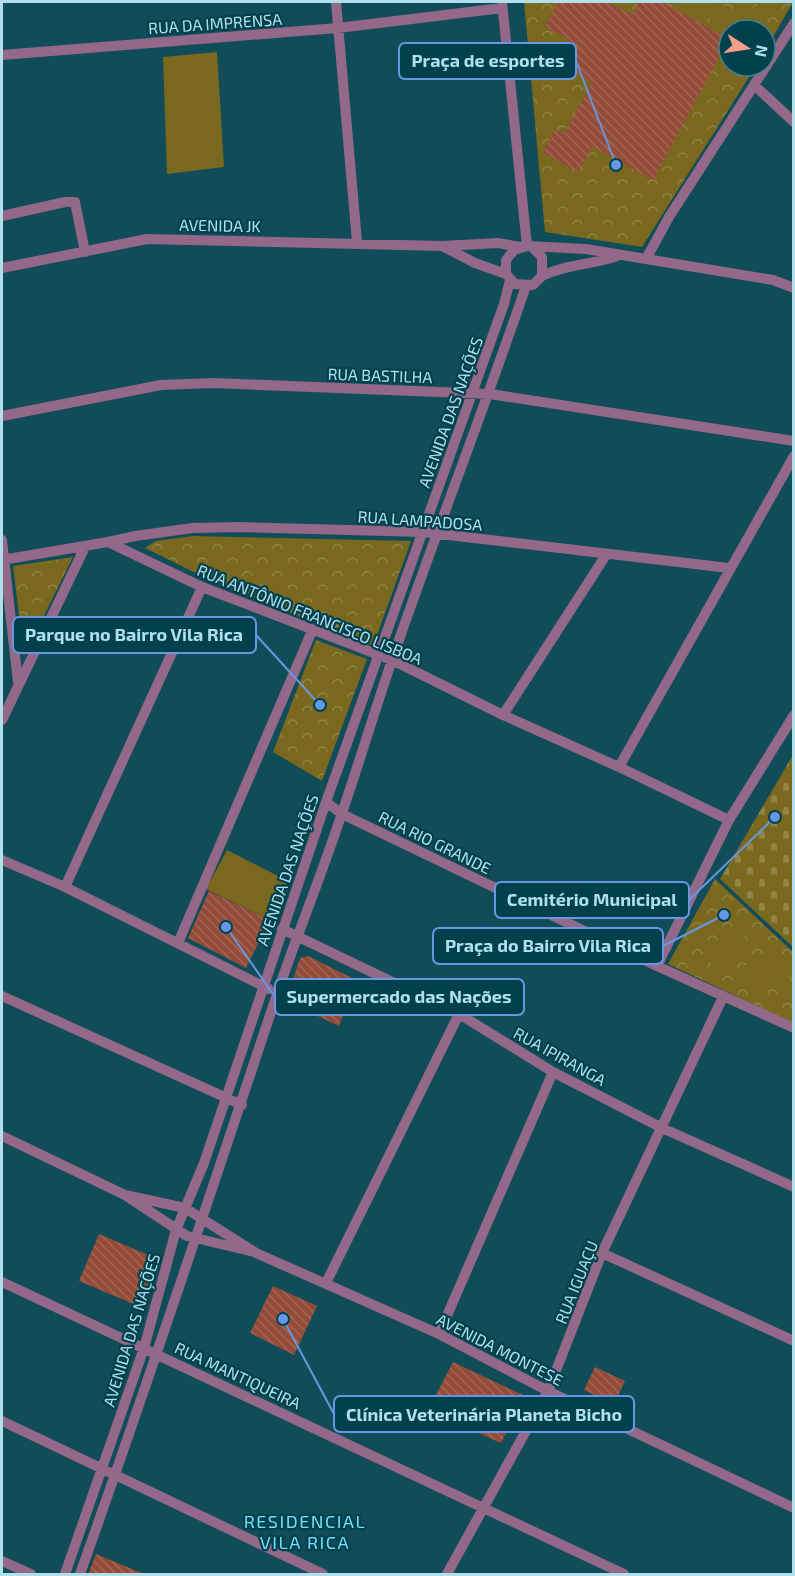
<svg xmlns="http://www.w3.org/2000/svg" width="795" height="1576" viewBox="0 0 795 1576" font-family="'Exo 2',sans-serif">
<defs>
<pattern id="cemetery-stones" width="16" height="16" patternUnits="userSpaceOnUse" patternTransform="scale(1.5)"><rect width="16" height="16" fill="#79681e"/><path d="M2 7V4a2 2 0 0 1 4 0v3zM10 15v-3a2 2 0 0 1 4 0v3z" fill="#8f844a"/></pattern>
<pattern id="park-crowns" width="20" height="18" patternUnits="userSpaceOnUse" patternTransform="scale(1.5)"><rect width="20" height="18" fill="#79681e"/><path d="M2 6a3 3 0 1 1 6 0M12 15a3 3 0 1 1 6 0" fill="none" stroke="#8f844a"/></pattern>
<pattern id="building-back-hatch" width="6" height="6" patternUnits="userSpaceOnUse" patternTransform="scale(1.5)"><rect width="6" height="6" fill="#944c39"/><path d="M-1 5l2 2M0 0l6 6M5-1l2 2" fill="none" stroke="#a16656"/></pattern>
</defs>
<rect width="100%" height="100%" fill="#114c59"/>
<path fill="url(#cemetery-stones)" d="M793,755V947L720,879Z"/>
<path fill="url(#park-crowns)" d="M524,2H793L765,51V30H729V66H756L642,247L545,232Z
M193,536L411,541L373,646L208,579L145,548L156,541Z
M73,557L24,656L13,566Z
M316,640L367,659L322,781L273,752Z
M715,879L793,952V1023L668,964Z"/>
<path fill="#79681e" d="M677,2H711L735,11L752,8L762,2H785C753,47 715,22 677,2Z
M217,52L224,167L167,174L163,57Z
M227,850L288,881L270,920L206,889Z
M744,935L752,959L714,972L705,948Z
M783,954L790,978L751,990L743,966Z"/>
<path fill="url(#building-back-hatch)" d="M558,2H607L632,14L639,2H662L729,39L653,180L592,146L578,172L543,153L555,130L564,134L592,82L556,63L568,38L545,27Z
M209,891L270,920L246,968L188,938Z
M308,956L356,980L339,1026L286,1001L300,958Z
M99,1234L160,1260L143,1308L79,1281Z
M273,1286L317,1306L294,1355L250,1333Z
M453,1362L525,1396L501,1443L428,1410Z
M595,1367L625,1381L614,1404L584,1390Z
M96,1554L144,1574V1575H88Z"/>
<g fill="none" stroke-linecap="round" stroke-linejoin="round">
<path stroke="#946889" stroke-width="10" d="M336,2L357,242
M502,2L527,246
M2,55L338,28L502,8
M754,85L794,122
M2,216L65,202H75L85,252
M442,246L475,263L506,274
M533,248L542,257V276L533,285L515,284L506,274V260L514,250L527,246L586,249L646,259L773,280L794,288
M646,259L669,217L794,23
M2,268L147,239L442,246L498,243L520,247
M542,276C566,264 592,265 617,256
M2,416L161,385L213,383L490,394L794,441
M2,540L18,682
M108,542L135,536L193,528L239,527L423,532L729,568
M2,560L108,542L202,587L392,660L503,715L619,767L729,820
M503,715L606,555
M2,720L85,547
M619,767L794,456
M326,802L342,814L657,966L794,1028
M2,860L65,887L269,989
M65,887L202,587
M282,929L459,1014L553,1072L662,1128L794,1187
M178,943L312,631
M657,966L729,820L794,715
M2,996L242,1105
M2,1136L125,1195L187,1236L250,1251
M125,1195L185,1208L256,1253L439,1334L548,1391L794,1508
M602,1253L794,1341
M2,1282L624,1574
M326,1283L459,1014
M439,1334L553,1072
M2,1421L323,1574
M2,1561L31,1574
M65,1574L144,1348L176,1230L204,1163L326,802L504,304L510,280
M80,1574C149,1381 213,1186 278,991C299,930 323,871 343,810C360,760 375,710 392,660C435,535 483,412 526,286
M447,1574L548,1391L602,1253L723,997"/>
</g>
<g text-anchor="middle" dominant-baseline="central" stroke-width="4.5" stroke-linejoin="round" paint-order="stroke">
<g font-size="16" fill="#b1e0ec" stroke="#01414e">
<text transform="translate(215 23) rotate(-4)">RUA DA IMPRENSA</text>
<text transform="translate(220 225) rotate(1)">AVENIDA JK</text>
<text transform="translate(380 375) rotate(2)">RUA BASTILHA</text>
<text transform="translate(450 412) rotate(-70)">AVENIDA DAS NAÇÕES</text>
<text transform="translate(420 520) rotate(4)">RUA LAMPADOSA</text>
<text transform="translate(310 614) rotate(22)">RUA ANTÔNIO FRANCISCO LISBOA</text>
<text transform="translate(435 842) rotate(26)">RUA RIO GRANDE</text>
<text transform="translate(287 870) rotate(-71)">AVENIDA DAS NAÇÕES</text>
<text transform="translate(560 1056) rotate(29)">RUA IPIRANGA</text>
<text transform="translate(576 1282) rotate(-68)">RUA IGUAÇU</text>
<text transform="translate(131 1330) rotate(-73)">AVENIDA DAS NAÇÕES</text>
<text transform="translate(500 1349) rotate(27)">AVENIDA MONTESE</text>
<text transform="translate(238 1375) rotate(25)">RUA MANTIQUEIRA</text>
</g>
<g font-size="18" letter-spacing="1.5" fill="#76ddf6" stroke="#01414e">
<text x="305" y="1521">RESIDENCIAL<tspan x="305" dy="21">VILA RICA</tspan></text>
</g>
</g>
<path fill="none" stroke="#6797e2" stroke-width="2" d="M616 165L576 61M320 705L256 635M775 817L689 900M724 915L663 946M226 927L275 997M283 1319L334 1414"/>
<g fill="#6797e2" stroke="#01414e" stroke-width="2">
<circle cx="616" cy="165" r="6"/>
<circle cx="320" cy="705" r="6"/>
<circle cx="775" cy="817" r="6"/>
<circle cx="724" cy="915" r="6"/>
<circle cx="226" cy="927" r="6"/>
<circle cx="283" cy="1319" r="6"/>
</g>
<g fill="#01414e" stroke="#6797e2" stroke-width="2">
<rect x="399" y="43" width="177" height="36" rx="6"/>
<rect x="13" y="617" width="243" height="36" rx="6"/>
<rect x="495" y="882" width="194" height="36" rx="6"/>
<rect x="433" y="928" width="230" height="36" rx="6"/>
<rect x="275" y="979" width="249" height="36" rx="6"/>
<rect x="334" y="1396" width="300" height="36" rx="6"/>
</g>
<g font-size="18" text-anchor="middle" font-weight="bold" fill="#b1e0ec">
<text x="488" y="67">Praça de esportes</text>
<text x="134" y="641">Parque no Bairro Vila Rica</text>
<text x="592" y="906">Cemitério Municipal</text>
<text x="548" y="952">Praça do Bairro Vila Rica</text>
<text x="399" y="1003">Supermercado das Nações</text>
<text x="484" y="1421">Clínica Veterinária Planeta Bicho</text>
</g>
<rect width="795" height="1576" fill="none" stroke="#b1e0ec" stroke-width="6"/>
<g transform="translate(747 48) rotate(102)"><circle r="28" fill="#01414e" stroke="#47818d" stroke-width="1.5"/>
<path d="M0-4.5L10 22L0 15L-10 22Z" fill="#f49e88"/>
<text y="-9" font-size="16" font-weight="bold" text-anchor="middle" fill="#b1e0ec">N</text>
</g>
</svg>
